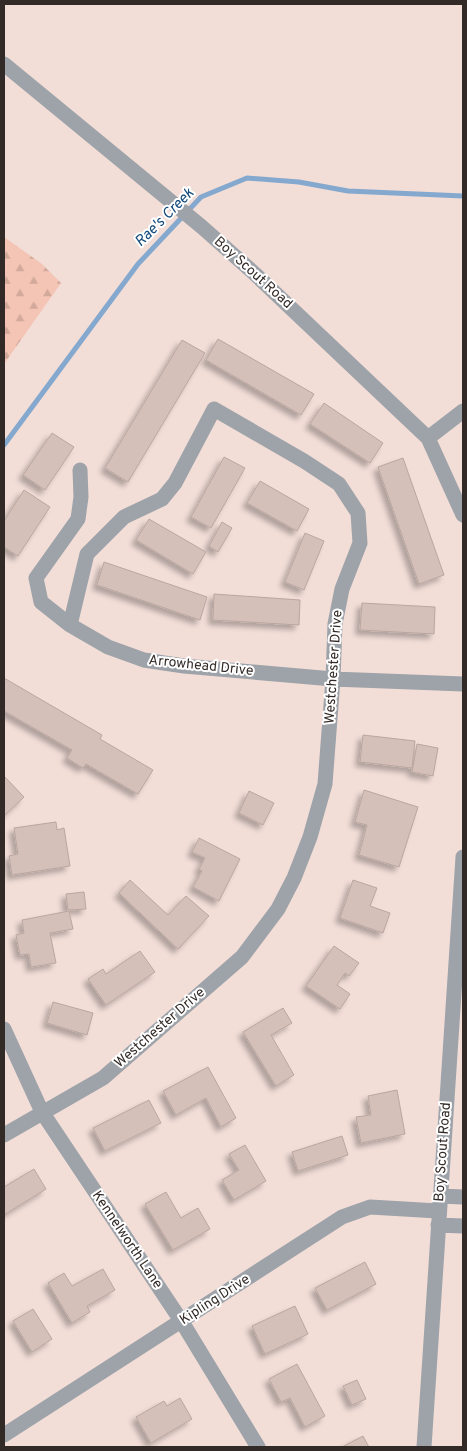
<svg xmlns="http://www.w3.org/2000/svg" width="467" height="1451" viewBox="0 0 467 1451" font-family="Overpass,sans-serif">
<defs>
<pattern id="forest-firs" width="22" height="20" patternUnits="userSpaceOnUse" patternTransform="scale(1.25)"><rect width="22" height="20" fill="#f4c4b4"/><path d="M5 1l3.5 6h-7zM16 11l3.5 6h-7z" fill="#d2a99b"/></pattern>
<filter id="shadow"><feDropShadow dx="-4.5" dy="4.5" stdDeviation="2.5" flood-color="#0004"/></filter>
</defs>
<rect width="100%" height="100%" fill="#f2ddd7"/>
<path fill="url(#forest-firs)" d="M4,237L42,264L61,283L4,364Z"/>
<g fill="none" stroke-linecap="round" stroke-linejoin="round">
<path stroke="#84a8ce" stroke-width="5" d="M4,445L138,264L201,197L247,178L299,182L348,191L463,196"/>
</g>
<path fill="#d4c0b9" stroke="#baa6a0" filter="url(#shadow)" d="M218,339L314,394L301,415L206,360Z
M182,340L205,353L128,482L105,468Z
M324,403L383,443L370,463L310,424Z
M52,433L74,447L45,490L23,475Z
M224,457L245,468L211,528L191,517Z
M403,458L444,575L419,584L378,467Z
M260,481L309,509L297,531L247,503Z
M24,490L50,507L18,556L4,547V521Z
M149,519L206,552L193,574L136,540Z
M222,522L232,528L218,552L209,546Z
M305,533L324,541L304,590L285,582Z
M104,562L207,597L200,620L97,585Z
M214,594L300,600L299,625L213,620Z
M362,603L435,607L434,634L360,630Z
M4,678L102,735L100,739L153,770L138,794L86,764L83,768L67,758L72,750L4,711Z
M363,735L415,741L412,768L360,762Z
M417,744L438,748L433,776L412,772Z
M4,776L24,797L5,815L4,814Z
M364,790L418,807L399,867L359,855L367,825L355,822Z
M249,791L274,803L263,825L239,813Z
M56,822L57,830L64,828L70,866L12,875L9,856L18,854L14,828Z
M199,838L240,859L219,901L193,887L202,871L199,869L205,858L192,852Z
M130,880L168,915L186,896L209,916L178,949L119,893Z
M353,880L377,888L370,906L390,913L383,933L340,918Z
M84,892L86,909L68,910L66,894Z
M69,911L73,929L50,933L56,963L31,967L29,954L20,955L16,935L24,933L22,920Z
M334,946L359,963L349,976L345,973L337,985L350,994L340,1009L306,986Z
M140,951L155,972L106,1005L88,979L103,969L106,974Z
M53,1002L93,1013L87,1035L47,1023Z
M283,1008L292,1023L271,1035L294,1075L276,1086L243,1032Z
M208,1067L236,1118L221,1127L206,1098L176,1115L163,1091Z
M397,1090L405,1134L361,1143L356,1117L371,1115L368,1096Z
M149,1100L161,1123L105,1151L93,1128Z
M342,1136L348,1155L298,1171L292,1152Z
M245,1145L266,1181L234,1200L222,1180L239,1170L229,1154Z
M34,1169L46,1189L4,1215V1187Z
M166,1192L181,1218L198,1208L210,1229L173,1250L145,1204Z
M365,1262L376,1284L327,1310L315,1288Z
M103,1269L115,1290L87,1306L90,1312L72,1323L48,1283L64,1273L72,1286Z
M295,1306L308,1334L265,1354L252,1326Z
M33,1309L52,1339L32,1352L13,1321Z
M297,1364L325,1416L305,1427L290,1398L281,1402L269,1379Z
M357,1380L366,1399L352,1405L343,1386Z
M180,1398L192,1419L151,1443L136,1417L164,1401L167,1406Z
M363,1436L369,1447H342Z"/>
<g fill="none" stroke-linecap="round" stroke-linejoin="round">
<path stroke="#9da3a9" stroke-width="15" d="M4,64L202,227L255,274L428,438L463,515
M428,438L463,411
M80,470L81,497L78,519L36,578L41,602L70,625L108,647L144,660L184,666L333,679L463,684
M4,1029L42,1112L182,1322L258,1447
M4,1135L103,1078L242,957L278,909L294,878L310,837L325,784L333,679L335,624L342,589L360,543L358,513L339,484L304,461L214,409L175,483L162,499L124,517L87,554L70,625
M440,1196L463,1197
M438,1225L463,1226
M4,1435L342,1217L370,1207L438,1211
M424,1447L463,857"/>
</g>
<g text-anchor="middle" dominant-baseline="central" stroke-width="4" stroke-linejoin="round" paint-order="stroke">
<g font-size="14" fill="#322a27" stroke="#fff">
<text transform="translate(253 273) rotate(42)">Boy Scout Road</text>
<text transform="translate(201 666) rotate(6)">Arrowhead Drive</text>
<text transform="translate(334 667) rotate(-86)">Westchester Drive</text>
<text transform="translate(160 1028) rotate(-41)">Westchester Drive</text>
<text transform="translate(443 1152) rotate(-86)">Boy Scout Road</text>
<text transform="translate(127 1240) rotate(56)">Kennelworth Lane</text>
<text transform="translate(215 1300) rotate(-33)">Kipling Drive</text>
</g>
<g font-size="15" font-style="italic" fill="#134a7b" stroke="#fff">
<text transform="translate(165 218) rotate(-45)">Rae's Creek</text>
</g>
</g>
<rect width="467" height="1451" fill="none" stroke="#322a27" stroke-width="10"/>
</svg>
